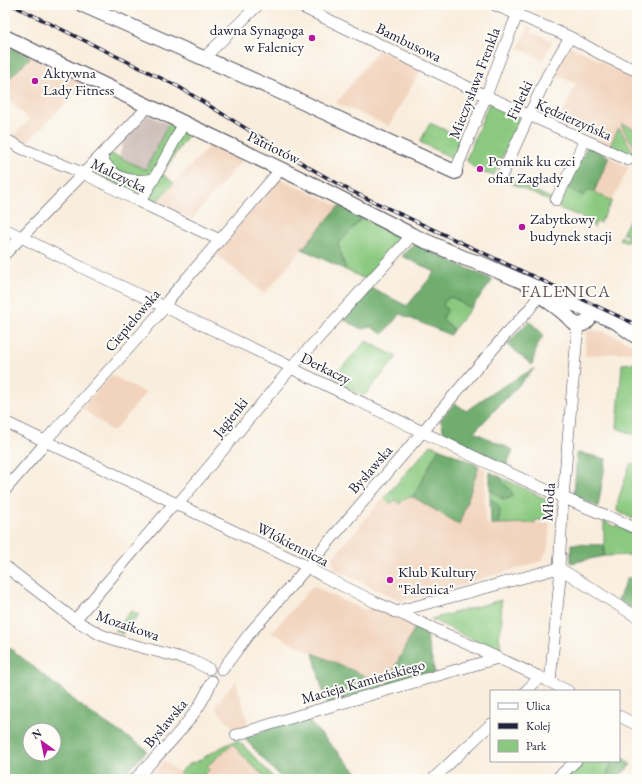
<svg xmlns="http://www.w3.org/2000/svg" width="642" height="784" viewBox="0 0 642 784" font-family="'EB Garamond',serif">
<rect width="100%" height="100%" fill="#fdfcf7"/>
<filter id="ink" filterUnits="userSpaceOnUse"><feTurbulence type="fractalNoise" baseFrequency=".025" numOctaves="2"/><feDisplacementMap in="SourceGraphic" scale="8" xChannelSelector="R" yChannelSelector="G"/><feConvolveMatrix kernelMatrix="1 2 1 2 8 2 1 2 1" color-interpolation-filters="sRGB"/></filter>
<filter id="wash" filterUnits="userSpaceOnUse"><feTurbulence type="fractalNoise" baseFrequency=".012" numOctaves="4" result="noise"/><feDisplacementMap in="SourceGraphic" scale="16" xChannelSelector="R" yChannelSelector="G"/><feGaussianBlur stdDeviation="0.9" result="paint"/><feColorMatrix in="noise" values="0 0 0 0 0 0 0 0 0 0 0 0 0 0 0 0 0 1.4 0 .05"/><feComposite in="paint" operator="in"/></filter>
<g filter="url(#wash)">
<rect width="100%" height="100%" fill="#f9eede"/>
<path fill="#f2d4be" d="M528,26L533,28L532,32L552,41L543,60L519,48Z
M571,46L637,79V150L634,157L558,122L576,84L551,72Z
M378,50L421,70L389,126L336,103Z
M31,57L86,83L24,146L10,139L29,120L5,96V83Z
M211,144L244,159L229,174L230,175L192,219L156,202Z
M609,157L629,167L612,201L594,192Z
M279,178L339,206L264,294L216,254L226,240Z
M588,329L605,332L610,334L637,346V351L585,356L586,331Z
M111,375L146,393L113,432L82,408Z
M479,466L485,469L486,524L550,523L548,548L542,561L491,576L467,583V584L462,586L401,601L335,570L332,558L384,498L391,504L395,499L413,497L459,525Z
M313,586L363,610L374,607L415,627L386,685L313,653L271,633Z
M236,681L249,726L236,730L217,710L216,704Z
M238,740L275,779H148L151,777L150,776L164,761L179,773L187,765L198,761L215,750L220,749L226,744Z"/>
<path fill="#cfc0ba" d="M148,115L168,124L146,170L119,158L123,142Z"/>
<path fill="#8ac97f" stroke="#56765d" d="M489,103L492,104L516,115L520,118L494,175L487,174L475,169L466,160Z
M430,123L461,137L459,141L462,143L456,156L450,157L420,142Z
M168,124L189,134L162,174L174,183L156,202L92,172L110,153L146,170Z
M622,124L635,129L637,125V151L622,127Z
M618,129H620L635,155L634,157L610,146Z
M505,177L561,203L568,188L588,189L612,201L600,223L596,222L594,228L592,224L589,220L561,209L549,201L504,180Z
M362,218L400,236L401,238L400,241L365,279L346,270L338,244Z
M629,221L637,224V244L628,240L626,243L619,239L621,236L626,239L628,235L622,234Z
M449,297C459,298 463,307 472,307L453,330C452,325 446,323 443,319V317L446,313L447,310L443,304Z
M366,341L397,357L364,396L330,380Z
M637,363V436L617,428L622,364Z
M431,445L439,448L413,497L405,498L400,504L395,500L391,504L384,498Z
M637,463V521L617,511L618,500L630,464Z
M500,477L552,502L550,518H545V520H535V523L498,524C500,513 501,505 490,499V489C497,495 504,504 512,496C512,488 503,486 500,477Z
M604,521L615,527L616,525L637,535V555L604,556Z
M501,600L502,624L499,636L502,654L431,619Z
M131,611L139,614L122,634L115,630Z
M238,740L275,779H267L245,758L233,744L207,766L210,769L205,774L199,775C194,772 189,774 184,778L179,773C182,771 185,767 188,765C191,763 196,762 200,760C212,752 224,745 238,740Z
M580,761H611L612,763L605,779H568L564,776Z"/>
<path fill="#6fad6e" stroke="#486854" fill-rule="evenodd" d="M5,45L31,57L5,83Z
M587,146L609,157L594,192L588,190L583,196L568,188Z
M339,206L362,218L338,244L346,270L302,249Z
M414,243L447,259L493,280L472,307C461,307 460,298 449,297L443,304L447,311L443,317V319L452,328L453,330L450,335L400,314L383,334L371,327L361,329L343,319L372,288L407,306L435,272L402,256Z
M529,321L544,335L537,346L532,365L507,344Z
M535,368L474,432L513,450L506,466L444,437L442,423L440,420L455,403L466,411L490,394Z
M439,448L479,466L459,525L440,513L413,497Z
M577,453L585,454L606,459L598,507L576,496L574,494Z
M490,472L500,477C503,486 512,488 513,496L507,499H504L490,489Z
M490,499C503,506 500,511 498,524H491Z
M571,544L604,545V556L571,563Z
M637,576V612L618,600L627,578H635Z
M415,627L425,631L435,673L326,704L313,653L386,685Z
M5,648H10L89,712L146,749V752L120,779H5ZM30,730H54V754H30Z
M304,716L363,779H282L244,738L262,731Z
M619,752L631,765L616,779H605L612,763L611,761H619Z"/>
</g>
<g filter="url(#ink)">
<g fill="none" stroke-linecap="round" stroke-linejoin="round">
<g stroke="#424153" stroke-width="12">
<path id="minor" d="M298,5L486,96L594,144L628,160
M495,5L570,37L606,57L637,71
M206,59L209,53L258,5
M5,139L23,149L83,173L140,202L220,240
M101,156C112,179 129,183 154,179L184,123
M455,172L486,96L502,53L521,5
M501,177L547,76L570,37
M556,200L585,140
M140,202L154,179
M5,229L87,270L285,364L291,368C378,410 465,454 553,493C581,506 609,516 637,529
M5,254L149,106
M5,422L244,536L300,563L321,575L375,602L540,677L568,691
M5,490L42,447L45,441L119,359L165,307L169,299L281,169
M5,566L75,620L101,635L122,642L193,661L209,669
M395,612L559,568L637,617
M75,620L172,506L178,504L291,368L412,235
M222,670L249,634L297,579L506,334C518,321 535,307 541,289
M550,682L560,578L559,568L563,498L578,324
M526,691L540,677
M619,716L637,725
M236,735L297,716L498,658
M135,779C157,756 181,733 199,706C204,698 208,690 212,681
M433,779L491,724
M556,779L576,761"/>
</g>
<g stroke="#424153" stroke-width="16">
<path id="major" d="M83,5L278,91L455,172
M5,37L43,56L312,184L412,235L464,258L482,264L616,322L637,337
M544,298C552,304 560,309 567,316C569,318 571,321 574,323C583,328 591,320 591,311"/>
</g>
<use href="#minor" stroke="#fff" stroke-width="11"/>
<use href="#major" stroke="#fff" stroke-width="14"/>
<g stroke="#22223b" stroke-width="3.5">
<path id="rail" d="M12,5L179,87L310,168L349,190L637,325"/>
</g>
<use href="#rail" stroke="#fdfcf7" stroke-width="2" stroke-dasharray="6" stroke-linecap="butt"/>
</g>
</g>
<g fill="#b5179e" stroke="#fdfcf7" stroke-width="1.5">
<circle cx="312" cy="38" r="4"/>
<circle cx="35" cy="81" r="4"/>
<circle cx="480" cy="169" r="4"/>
<circle cx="522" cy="227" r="4"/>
<circle cx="390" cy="580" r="4"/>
</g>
<g text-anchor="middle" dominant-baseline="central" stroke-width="4" stroke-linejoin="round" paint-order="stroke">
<g font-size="15" fill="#22223b" stroke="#fdfcf7" text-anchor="start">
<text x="304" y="29" text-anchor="end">dawna Synagoga<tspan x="304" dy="17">w Falenicy</tspan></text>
<text x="43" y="72">Aktywna<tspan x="43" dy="17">Lady Fitness</tspan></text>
<text x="488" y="160">Pomnik ku czci<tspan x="488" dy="17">ofiar Zagłady</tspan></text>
<text x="530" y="218">Zabytkowy<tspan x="530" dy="17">budynek stacji</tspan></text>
<text x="398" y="571">Klub Kultury<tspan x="398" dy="17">"Falenica"</tspan></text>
</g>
<g font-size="15" fill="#22223b" stroke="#fdfcf7">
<text transform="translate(409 42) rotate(26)">Bambusowa</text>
<text transform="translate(474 83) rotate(-69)">Mieczysława Frenkla</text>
<text transform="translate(519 100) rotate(-65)">Firletki</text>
<text transform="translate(574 119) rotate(24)">Kędzierzyńska</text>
<text transform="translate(274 147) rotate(26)">Patriotów</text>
<text transform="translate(119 175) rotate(26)">Malczycka</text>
<text transform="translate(132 320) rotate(-50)">Ciepielowska</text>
<text transform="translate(326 368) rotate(26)">Derkaczy</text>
<text transform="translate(230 417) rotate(-51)">Jagienki</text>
<text transform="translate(370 469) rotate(-49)">Bysławska</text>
<text transform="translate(548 502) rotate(-86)">Młoda</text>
<text transform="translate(293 544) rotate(27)">Włókiennicza</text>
<text transform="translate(128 625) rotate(19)">Mozaikowa</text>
<text transform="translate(363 681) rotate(-16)">Macieja Kamieńskiego</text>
<text transform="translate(165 723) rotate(-50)">Bysławska</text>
</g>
<g font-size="17" letter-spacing="1" fill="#63535c" stroke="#fdfcf7">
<text x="566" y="291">FALENICA</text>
</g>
</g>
<rect width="642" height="784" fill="none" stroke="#fdfcf7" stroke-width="20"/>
<rect x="490" y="690" width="130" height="72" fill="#fdfcf7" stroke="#a5a5ac"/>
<rect x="498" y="703" width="20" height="6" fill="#ffffff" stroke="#a5a5ac"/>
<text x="526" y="710" font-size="12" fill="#22223b">Ulica</text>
<rect x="498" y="723" width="20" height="6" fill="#22223b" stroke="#a5a5ac"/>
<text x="526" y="730" font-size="12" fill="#22223b">Kolej</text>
<rect x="498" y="740" width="20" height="12" fill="#8ac97f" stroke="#a5a5ac"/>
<text x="526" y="750" font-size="12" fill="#22223b">Park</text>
<g transform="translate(42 742) rotate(327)"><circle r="19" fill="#fdfcf7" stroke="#a5a5ac"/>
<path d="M0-3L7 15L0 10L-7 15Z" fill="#b5179e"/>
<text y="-6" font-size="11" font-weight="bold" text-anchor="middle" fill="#22223b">N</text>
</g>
</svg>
